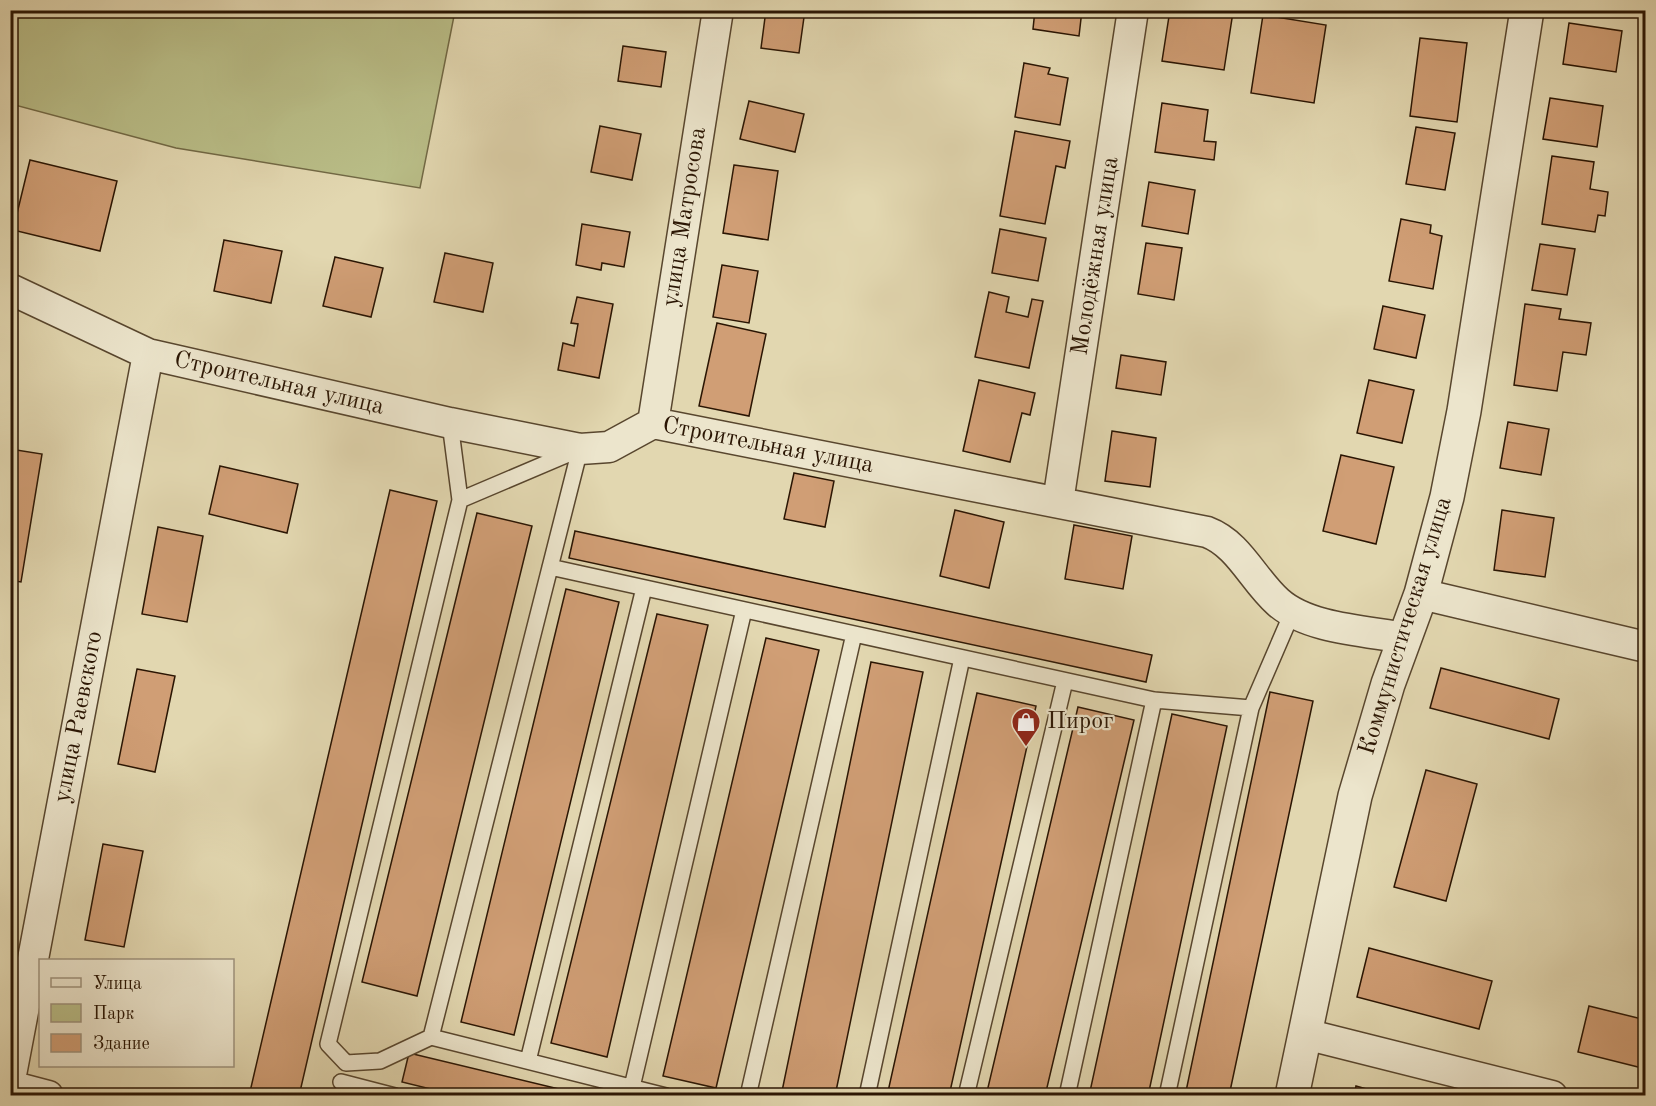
<svg xmlns="http://www.w3.org/2000/svg" width="1656" height="1106" viewBox="0 0 1656 1106" font-family="'Old Standard TT',serif">
<rect width="100%" height="100%" fill="#e2d7b0"/>
<filter id="stains"><feTurbulence type="fractalNoise" baseFrequency=".00333" numOctaves="4"/><feColorMatrix values="0 0 0 0 .2 0 0 0 0 .09 0 0 0 0 .02 0 0 0 .5 -.17"/></filter>
<radialGradient id="worn" r=".72"><stop offset=".6" stop-color="#630" stop-opacity="0"/><stop offset="1" stop-color="#630" stop-opacity=".3"/></radialGradient>
<path fill="#b9bd87" stroke="#726945" stroke-width="1.5" d="M10,11H455L420,188L176,148L11,104Z"/>
<path fill="#d09e75" stroke="#2a1503" stroke-width="1.5" d="M766,10H805L799,53L761,48Z
M1035,10H1082L1079,36L1033,29Z
M1170,10L1233,12L1224,70L1162,61Z
M1424,10H1471L1470,17Z
M1263,15L1326,25L1314,103L1251,93Z
M1569,23L1622,31L1616,72L1563,64Z
M1420,38L1467,43L1457,122L1410,116Z
M623,46L666,52L661,87L618,81Z
M1024,63L1050,68L1048,74L1068,78L1060,125L1015,117Z
M1550,98L1603,106L1597,147L1543,139Z
M749,101L804,114L795,152L740,139Z
M1162,103L1208,110L1204,141L1216,142L1214,160L1155,152Z
M600,126L641,134L632,180L591,172Z
M1416,127L1455,133L1445,190L1406,184Z
M1015,131L1070,141L1065,168L1056,166L1045,224L1000,216Z
M1552,156L1594,162L1590,189L1608,192L1605,216L1598,215L1595,232L1542,224Z
M30,160L117,181L100,251L13,230Z
M734,165L778,171L768,240L723,233Z
M1149,182L1195,190L1188,234L1142,226Z
M1401,219L1431,225L1430,233L1442,236L1433,289L1389,281Z
M582,224L630,232L624,267L602,263L601,270L576,265Z
M1000,229L1046,238L1038,281L992,273Z
M224,240L282,251L271,303L214,291Z
M1146,243L1182,248L1174,300L1138,294Z
M1540,244L1575,249L1567,295L1532,290Z
M445,253L493,263L483,312L434,302Z
M335,257L383,268L371,317L323,306Z
M722,265L758,271L749,323L713,317Z
M989,292L1009,297L1006,312L1028,317L1032,299L1043,301L1029,368L975,357Z
M577,297L613,304L599,378L558,370L563,343L574,346L578,324L571,323Z
M1525,304L1561,309L1559,319L1591,323L1586,355L1563,352L1557,391L1514,385Z
M1383,306L1425,315L1416,358L1374,349Z
M717,323L766,334L749,416L699,406Z
M1121,355L1166,362L1161,395L1116,388Z
M979,380L1035,393L1030,415L1022,413L1010,462L963,451Z
M1369,380L1414,390L1402,443L1357,433Z
M1508,422L1549,429L1541,475L1500,468Z
M1112,431L1156,438L1150,487L1105,481Z
M10,449L42,454L21,582L10,580Z
M1341,455L1394,467L1376,544L1323,531Z
M220,466L298,484L287,533L209,514Z
M794,473L834,481L825,527L784,519Z
M390,490L437,501L299,1096H249Z
M955,510L1004,522L989,588L940,576Z
M1502,510L1554,518L1545,577L1494,570Z
M477,513L532,526L417,996L362,982Z
M1074,525L1132,536L1123,589L1065,579Z
M158,527L203,536L187,622L142,614Z
M575,531L1152,655L1146,682L569,558Z
M566,589L619,602L514,1035L461,1022Z
M657,614L708,625L607,1057L551,1043Z
M766,638L819,650L716,1088L663,1076Z
M871,662L923,672L835,1096H781Z
M1441,668L1559,699L1549,739L1430,708Z
M137,669L175,676L155,772L118,764Z
M1270,692L1313,701L1229,1096H1185Z
M977,693L1036,706L949,1096H887Z
M1078,707L1134,720L1045,1096H986Z
M1172,714L1227,726L1148,1096H1089Z
M1426,770L1477,784L1446,901L1394,887Z
M103,844L143,851L124,947L85,940Z
M1369,948L1492,981L1479,1029L1357,997Z
M1589,1006L1646,1020V1069L1578,1052Z
M409,1053L588,1096H459L402,1082Z
M1356,1086L1391,1096H1354Z"/>
<g fill="none" stroke-linecap="round" stroke-linejoin="round">
<g stroke="#58462e" stroke-width="18">
<path id="service" d="M450,423L460,500L328,1044L346,1063L380,1061L431,1037L666,1096
M550,567L1154,700L1251,708L1167,1096
M1251,708L1292,613
M431,1037L580,449L460,500
M528,1061L644,588
M341,1082L395,1096
M632,1087L744,610
M748,1096L854,634
M867,1096L962,658
M966,1096L1065,681
M1067,1096L1154,700"/>
</g>
<g stroke="#58462e" stroke-width="33">
<path id="minor" d="M10,289L148,354L450,423L580,449L609,447L653,423L1207,532C1239,544 1253,580 1278,602C1308,629 1367,631 1405,638
M653,423L718,10
M1058,502L1133,10
M1421,594L1646,647
M1305,1034L1552,1096
M10,1080L148,354
M10,1086L48,1096"/>
</g>
<g stroke="#58462e" stroke-width="36">
<path id="tertiary" d="M1292,1096L1355,796L1388,684L1421,594L1447,497L1464,411L1527,10"/>
</g>
<use href="#service" stroke="#ece5cc" stroke-width="15"/>
<use href="#minor" stroke="#ece5cc" stroke-width="30"/>
<use href="#tertiary" stroke="#ece5cc" stroke-width="33"/>
</g>
<defs>
<g id="shop-pin" transform="scale(1.5)"><path d="M0 17L-7.5 6A9.5 9.5 0 1 1 7.5 6Z" fill="#8f2418" stroke="#ece5cc"/><path d="M-5-2.5h2.3a2.7 3.5 0 0 1 5.4 0H5L5.5 6h-11ZM-1.5-2.5h3a1.5 2.3 0 0 0-3 0Z" fill="#fff"/></g>
</defs>
<g fill-rule="evenodd">
<use href="#shop-pin" x="1026" y="722"/>
</g>
<g text-anchor="middle" dominant-baseline="central" stroke-width="4.5" stroke-linejoin="round" paint-order="stroke">
<g font-size="24" fill="#2a1503" stroke="#ece5cc">
<text transform="translate(685 217) rotate(-81)">улица Матросова</text>
<text transform="translate(1096 256) rotate(-81)">Молодёжная улица</text>
<text transform="translate(279 384) rotate(13)">Строительная улица</text>
<text transform="translate(768 446) rotate(11)">Строительная улица</text>
<text transform="translate(1406 626) rotate(-73)">Коммунистическая улица</text>
<text transform="translate(79 717) rotate(-79)">улица Раевского</text>
</g>
<g font-size="24" fill="#2a1503" stroke="#ece5cc" text-anchor="start">
<text x="1047" y="722">Пирог</text>
</g>
</g>
<rect width="1656" height="1106" fill="none" stroke="#e2d7b0" stroke-width="36"/>
<rect x="12" y="12" width="1632" height="1082" fill="none" stroke="#2a1503" stroke-width="3"/>
<rect x="18" y="18" width="1620" height="1070" fill="none" stroke="#2a1503" stroke-width="1.5"/>
<rect x="39" y="959" width="195" height="108" fill="#ece5cc" stroke="#9e927c" stroke-width="1.5"/>
<rect x="51" y="978" width="30" height="9" fill="#ece5cc" stroke="#9e927c" stroke-width="1.5"/>
<text x="93" y="989" font-size="18" fill="#2a1503">Улица</text>
<rect x="51" y="1004" width="30" height="18" fill="#b9bd87" stroke="#9e927c" stroke-width="1.5"/>
<text x="93" y="1019" font-size="18" fill="#2a1503">Парк</text>
<rect x="51" y="1034" width="30" height="18" fill="#d09e75" stroke="#9e927c" stroke-width="1.5"/>
<text x="93" y="1049" font-size="18" fill="#2a1503">Здание</text>
<rect width="100%" height="100%" filter="url(#stains)"/>
<rect width="100%" height="100%" fill="url(#worn)"/>
</svg>
